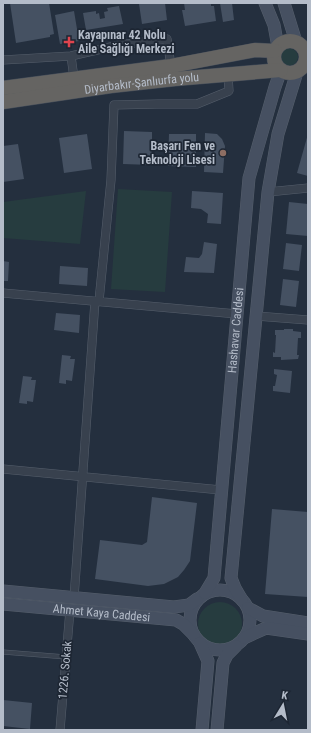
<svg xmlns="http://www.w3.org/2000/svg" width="311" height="733" viewBox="0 0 311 733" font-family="'Roboto Condensed',sans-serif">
<rect width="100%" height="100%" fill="#242f3e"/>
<path fill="#263c3f" d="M280 57a9 9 0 1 1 18 0a9 9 0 1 1-18 0Z
M118,189L172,192L165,292L111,289Z
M86,191L80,244L3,238V202Z
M198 624a22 22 0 1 1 44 0a22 22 0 1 1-44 0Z"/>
<path fill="#455162" d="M10,3H49L54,34L50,35V37L16,43Z
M143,3H165L167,20L142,24L139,4Z
M184,3H211V6H214L216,21L185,26L182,10H185Z
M220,3H232L234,20L223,22Z
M119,6L123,24L86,30L83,13L96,11V14L99,13L100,19L105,18L104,12L108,11L107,8Z
M74,11L79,41L60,44L55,15Z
M124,131L152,132V165L123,164Z
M205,133L217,134L222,139L225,146L223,173L204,172Z
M87,134L92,169L64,173L59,138Z
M169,134H196V167L168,166Z
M308,134V176L297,173Z
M18,144L24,179L3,182V146Z
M192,191L223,193L221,224L207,223L208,214L201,209L191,208Z
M289,202L308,204V236L286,234Z
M204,242L217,244L214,273L184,272L186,257L199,258L202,254Z
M286,243L302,245L299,271L283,269Z
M3,261L9,262L8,281H3Z
M60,266L88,268L87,286L59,284Z
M283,279L299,281L296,307L280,305Z
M56,313L80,315L79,333L54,330Z
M284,329H293V331L301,332V338H298L297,355H299L298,359L281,360V357H273V352L275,353L276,335H275V330H284Z
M62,355L71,356L70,359H75L72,381L66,380V384L59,383Z
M274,369L292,371L290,393L273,391V386H275L277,375L274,374Z
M23,376L32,377L31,380H36L33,402L27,401V404L19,403Z
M152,497L197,503L190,561L184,570L178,577L164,584L148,586L95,579L100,540L142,545L147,542Z
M272,509L308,512V597L265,594Z
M3,700L32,703L30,729L3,726Z"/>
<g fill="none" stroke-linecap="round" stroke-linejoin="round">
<g stroke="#565f6c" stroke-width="5">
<path id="service" d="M3,652L66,657"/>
</g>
<g stroke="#565f6c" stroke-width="9">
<path id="minor" d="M71,56L74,78
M3,60L71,56L119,45L167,39L171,66
M268,192L308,188
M3,293L237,314
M99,301L111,180L114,105L158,104H197L229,91L228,75
M256,316L308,320
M3,469L221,490
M74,598L95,301
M60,730L70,610"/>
</g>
<g stroke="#565f6c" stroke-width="13">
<g id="secondary">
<path d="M265,3L274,25L278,47"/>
<path d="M284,3L296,42"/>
<circle cx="220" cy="620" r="30"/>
<path d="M3,591L174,607L189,605L197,599"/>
<path id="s1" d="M205,593L214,578L249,178L275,87L281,70"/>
<path d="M242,600L235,588L231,578L268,192L278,134L297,72"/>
<path id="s2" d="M3,604L176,620L183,624L194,635"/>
<path d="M248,608L263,616L308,623"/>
<path d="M244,638L266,628L308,634"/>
<path d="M200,643L208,661L202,730"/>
<path d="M217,730L223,663L227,655L236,646"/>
</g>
</g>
<g stroke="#434c59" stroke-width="15">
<g id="trunk">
<circle cx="290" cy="57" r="16"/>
<path d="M3,88L171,66L255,50L275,51"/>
<path id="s3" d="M3,102L111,86L175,79L281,70"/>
</g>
</g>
<use href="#service" stroke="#38414e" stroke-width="4"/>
<use href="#minor" stroke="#38414e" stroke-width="8"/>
<use href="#secondary" stroke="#465061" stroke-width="12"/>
<use href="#trunk" stroke="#656462" stroke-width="14"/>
</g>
<path fill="#e0444e" stroke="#1d2633" stroke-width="1.5" d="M67 36h4v4h4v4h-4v4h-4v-4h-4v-4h4z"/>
<circle fill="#8d6e63" stroke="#1d2633" stroke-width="1.5" cx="223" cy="153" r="4"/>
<g text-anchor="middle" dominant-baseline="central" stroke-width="3.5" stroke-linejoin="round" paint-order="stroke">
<g font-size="12" font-weight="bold" fill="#b4bcc9" stroke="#1d2633" text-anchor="start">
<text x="78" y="35">Kayapınar 42 Nolu<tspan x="78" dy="14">Aile Sağlığı Merkezi</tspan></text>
<text x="215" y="146" text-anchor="end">Başarı Fen ve<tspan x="215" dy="14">Teknoloji Lisesi</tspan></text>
</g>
<g font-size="12" fill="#b4bcc9" stroke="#1d2633">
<text stroke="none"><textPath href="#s3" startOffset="140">Diyarbakır-Şanlıurfa yolu</textPath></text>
<text stroke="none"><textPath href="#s1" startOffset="266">Hashavar Caddesi</textPath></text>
<text stroke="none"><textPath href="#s2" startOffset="99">Ahmet Kaya Caddesi</textPath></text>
<text transform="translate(65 670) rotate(-85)">1226. Sokak</text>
</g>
</g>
<rect width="311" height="733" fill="none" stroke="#b4bcc9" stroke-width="8"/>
<g transform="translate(283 705) rotate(10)" stroke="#1d2633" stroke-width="3" paint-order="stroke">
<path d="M0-3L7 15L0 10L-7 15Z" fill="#b4bcc9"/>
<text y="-6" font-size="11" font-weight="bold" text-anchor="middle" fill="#b4bcc9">K</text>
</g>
</svg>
